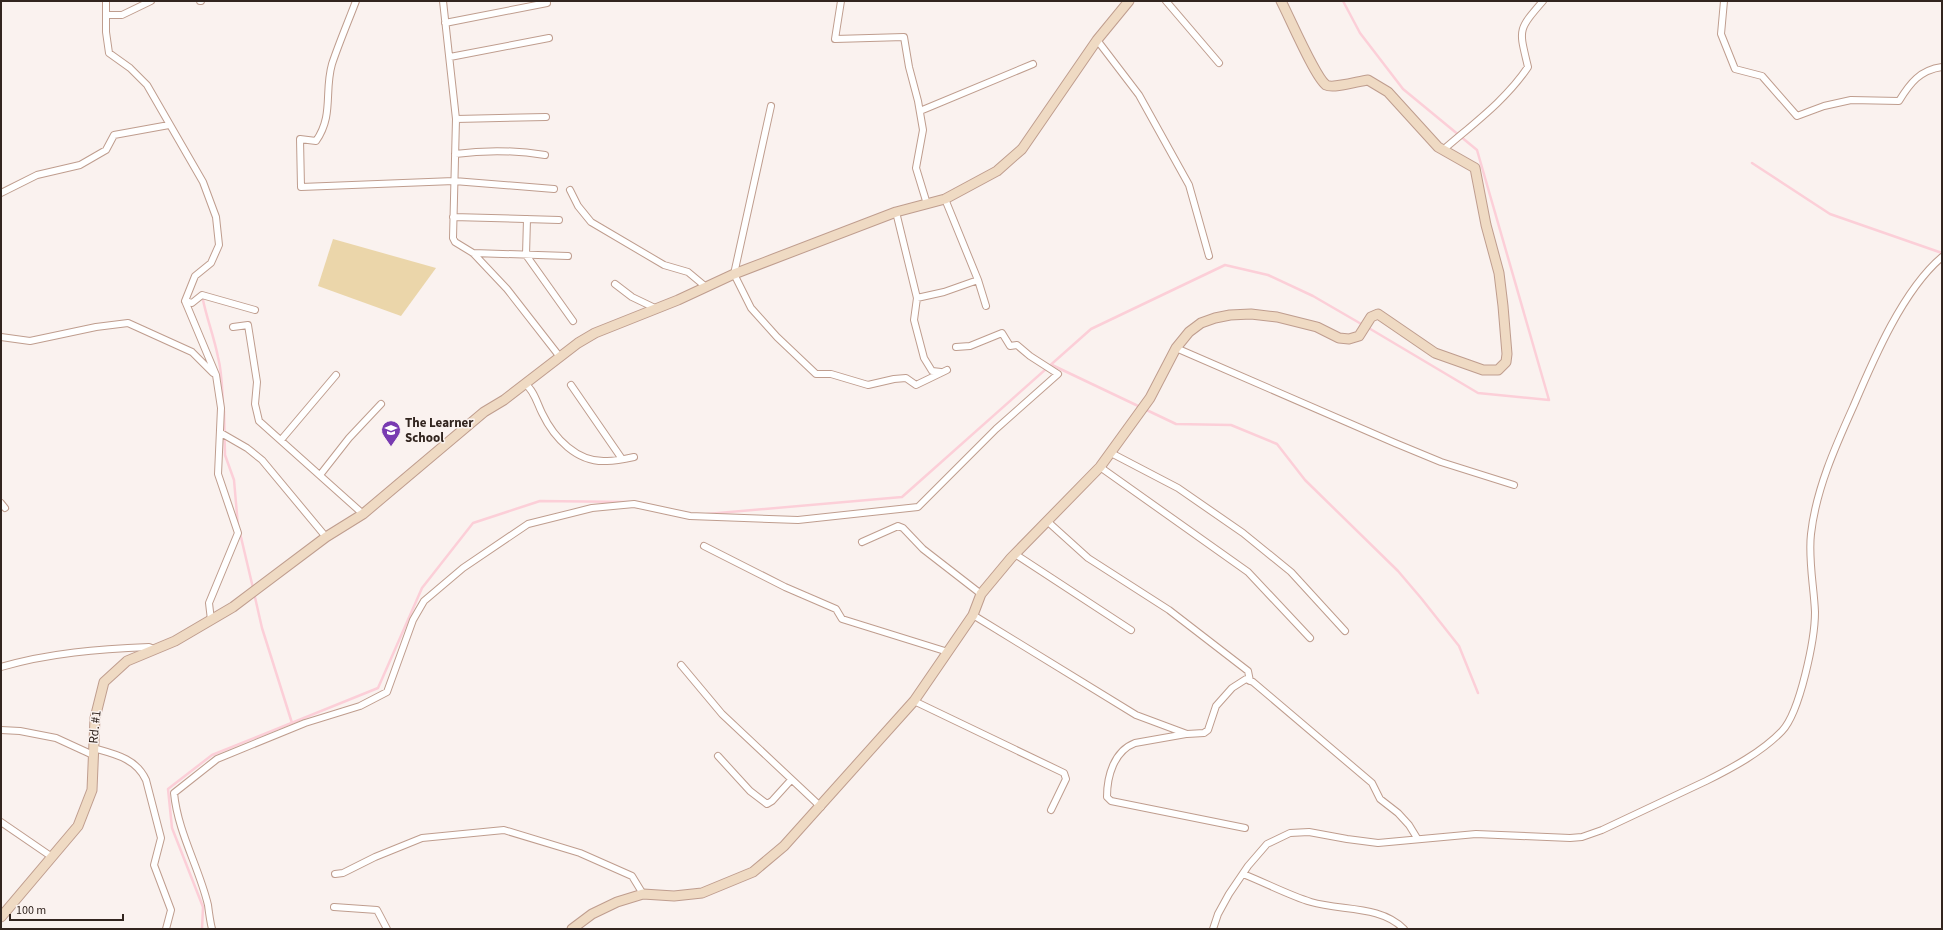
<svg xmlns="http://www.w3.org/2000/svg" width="1943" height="930" viewBox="0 0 1943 930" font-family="'Source Sans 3',sans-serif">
<rect width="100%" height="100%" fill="#faf2ef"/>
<path fill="#ebd6aa" d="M333,239L436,268L401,316L318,286Z"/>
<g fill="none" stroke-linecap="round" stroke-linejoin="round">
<path stroke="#fccfd8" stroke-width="2.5" d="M1343,1L1360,33L1403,89L1477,150L1549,400L1478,393L1367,327
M1752,163L1830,214L1942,253
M203,300C207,319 214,337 218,357C222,372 222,388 223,404
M1052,365L1176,424L1231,425L1277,444L1305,480L1398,571L1421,598L1459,646L1478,693
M224,411L225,455L234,480L238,526
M707,514L902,497L1091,329L1225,265L1268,275L1313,296L1363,325
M240,533L253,588
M254,593L262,628L292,723
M202,929L203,907L172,828L168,789L212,755L378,688L422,588L473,523L540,501L629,502"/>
<g stroke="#bf9d8e" stroke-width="8">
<path id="street" d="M106,1V32L109,53L130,68L147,85L203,182L216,217L219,245L211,263L195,276L185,301L216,375L221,408L218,474L238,533L209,603L211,620
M200,1H201
M356,1C348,22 339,43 332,64C324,92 334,115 316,141L300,139L301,187L454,181L554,189
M443,1L456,119L453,238L455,242L473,253L507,289L560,357
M841,1L835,39L904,37L909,67L918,101L923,130L916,168L927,204
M1166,1L1219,63
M1724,1L1721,34L1735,69L1762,76L1797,116L1824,106L1851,100L1899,101C1910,83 1920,70 1942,67
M106,15H122L151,1
M445,23L547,3
M1097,40L1139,95L1189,185L1209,256
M450,57L549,38
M771,106L734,274L751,308L777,337L816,374H831L868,385L894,379L906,378L916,385L947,370
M920,111L1033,64
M456,119L546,117
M1443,150C1473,124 1506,100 1528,67C1519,29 1517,31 1543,1
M455,154C485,150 514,150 545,155
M570,190L578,206L591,222L664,265L688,272L706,287
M1,193L37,175L80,165L106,150L114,135L169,125
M945,199L978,280L986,306
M896,212L917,298L914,320L924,358L932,371L941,372
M453,217L559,220
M527,219L526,255L573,321
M473,253L568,256
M615,284L632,297L657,309
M917,298L944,292L978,280
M185,301L192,303L202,295L255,310
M233,327L248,325L257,382L255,404L259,421L363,514
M1,337L30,341L96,327L128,323L192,352L213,373
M1176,348L1395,443L1441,462L1514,485
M525,384C534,390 537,403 542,413C554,438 577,463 607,461C616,461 625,459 634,457
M571,385L622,459
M221,433L247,448L262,460L326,537
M281,440L336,375
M1111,453L1178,488L1243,533L1291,572L1345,631
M1100,467L1248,572L1310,638
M320,475L349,438L381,404
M1,503L5,508
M1047,521L1088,558L1169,610L1248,671L1250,681
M862,542L898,526L903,528L923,549L981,594
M704,546L785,587L836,609L842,619L948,652
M1015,554L1131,630
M973,615L1136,715L1187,734L1204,733L1208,730L1216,706L1232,688L1246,679L1253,682L1372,783L1380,799L1398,813L1409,825L1417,838
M681,665L722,714L821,807
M1,667C49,653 99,649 149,647L154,649
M914,701L1064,773L1066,779L1051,810
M1,730L20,731L56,738L93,755
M1186,734L1135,743C1114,751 1107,776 1107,797L1111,801L1245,828
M93,748C114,754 136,758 146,780L161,838L154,865L171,910L166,929
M718,756L750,791L767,804L772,801L791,780
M1,822L52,857
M335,874L343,873L375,857L422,838L504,830L580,853L632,876L643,894
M1243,874C1266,883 1288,895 1311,902C1342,911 1380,905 1404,929
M334,907L377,910L387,929
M212,929C210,921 209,913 208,905C199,867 178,833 174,793L217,759L305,723L360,706L387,692L413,620L424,601L463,568L528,524L592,508L634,504L690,516L798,520L918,507L996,429L1058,374L1030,356L1017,345L1010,346L1002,333L970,346L956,347
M1213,929L1218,914L1229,894L1248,866L1267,844L1290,833L1309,832L1347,839L1378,843L1476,834L1570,838L1582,837L1602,830L1706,781C1732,768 1762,752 1782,731C1800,712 1815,639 1815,612C1814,587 1808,559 1811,534C1816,489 1836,445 1854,405C1874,358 1903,290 1942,257"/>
</g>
<g stroke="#bf9d8e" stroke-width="11">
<path id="secondary" d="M1,917L78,826L92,790L95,718L104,682L127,661L175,641L233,607L326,537L363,514L484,412L504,400L578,343L595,333L678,300L734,274L896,212L945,199L997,171L1022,149L1097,40L1129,1
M572,929L592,914L617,902L643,894L674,896L702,893L753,872L784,846L914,701L973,615L981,594L1011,558L1100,467L1150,398L1176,348L1189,332L1201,323L1215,318L1230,315L1251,314L1277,317L1317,327L1339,338L1349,339L1359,336L1371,317L1378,314L1435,353L1483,370H1498L1506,362L1507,354L1503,306L1499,273L1486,225L1475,168L1438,147L1388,92L1368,80C1359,81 1333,89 1326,85C1315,77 1289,16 1281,1"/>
</g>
<use href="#street" stroke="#fff" stroke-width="6"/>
<use href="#secondary" stroke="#efdac3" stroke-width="9"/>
</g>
<defs>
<g id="school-pin" transform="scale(1)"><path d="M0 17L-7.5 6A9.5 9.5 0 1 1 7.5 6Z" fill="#783bb1" stroke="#faf2ef"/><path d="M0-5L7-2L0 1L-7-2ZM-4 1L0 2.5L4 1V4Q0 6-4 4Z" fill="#fff"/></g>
</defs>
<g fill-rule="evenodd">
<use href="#school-pin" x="391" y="430"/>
</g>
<g text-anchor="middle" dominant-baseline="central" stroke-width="3" stroke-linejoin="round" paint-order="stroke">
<g font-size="13" font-weight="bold" fill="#32251f" stroke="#faf2ef" text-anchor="start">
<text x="405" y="423">The Learner<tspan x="405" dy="15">School</tspan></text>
</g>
<g font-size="13" fill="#32251f" stroke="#faf2ef">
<text transform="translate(95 727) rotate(-84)">Rd. #1</text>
</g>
</g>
<rect width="1943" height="930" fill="none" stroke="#32251f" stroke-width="4"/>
<path d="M10 914v6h113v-6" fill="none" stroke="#32251f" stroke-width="2"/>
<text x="16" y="914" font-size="12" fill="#32251f" stroke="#faf2ef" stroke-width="3" paint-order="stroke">100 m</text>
</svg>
